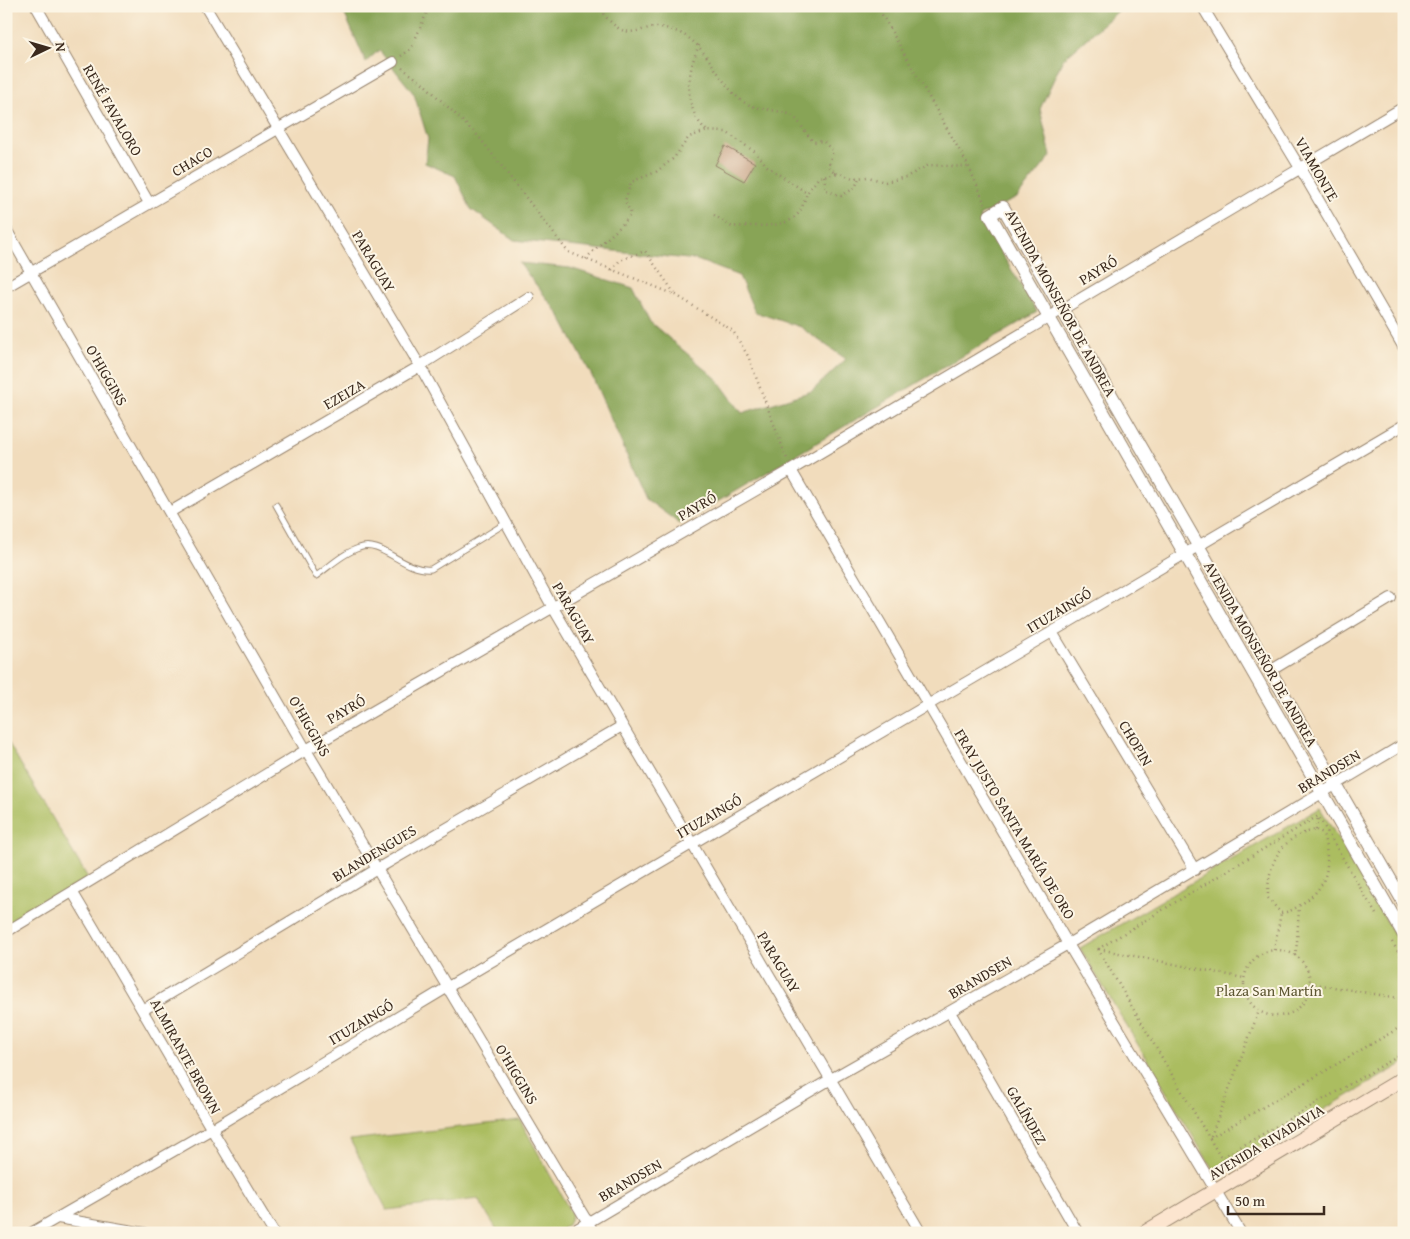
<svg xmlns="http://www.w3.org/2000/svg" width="1410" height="1239" viewBox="0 0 1410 1239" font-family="'Gentium Book Plus',serif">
<rect width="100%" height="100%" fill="#fcf5e5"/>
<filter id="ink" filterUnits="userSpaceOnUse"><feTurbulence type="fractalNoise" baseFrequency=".02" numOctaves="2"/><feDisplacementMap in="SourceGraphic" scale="10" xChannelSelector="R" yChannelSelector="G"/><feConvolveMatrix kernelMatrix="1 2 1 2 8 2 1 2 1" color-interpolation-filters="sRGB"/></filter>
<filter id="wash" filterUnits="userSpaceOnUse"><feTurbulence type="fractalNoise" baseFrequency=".0096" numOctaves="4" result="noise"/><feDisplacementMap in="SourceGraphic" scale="20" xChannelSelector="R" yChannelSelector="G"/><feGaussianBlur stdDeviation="1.12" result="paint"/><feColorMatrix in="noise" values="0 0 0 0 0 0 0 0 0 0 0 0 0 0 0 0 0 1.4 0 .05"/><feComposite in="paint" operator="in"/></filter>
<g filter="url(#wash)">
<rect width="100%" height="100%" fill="#f1dcbc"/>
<path fill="#abbd60" stroke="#73743f" d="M6,739L88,878L6,927Z
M1320,808L1404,950V1063L1215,1173L1080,948Z
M520,1120L572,1215L568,1225L556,1233H499L478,1199L387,1210L350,1140Z"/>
<path fill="#88a456" stroke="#62673a" d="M341,6H1124L1063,59L1040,109L1051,156L1017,198L979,216L1037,312L680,524L646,499L592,376L559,314L519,263L570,268L633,288L650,322L717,379L742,413L812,391L846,359L800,327L755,312L739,276L697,260L514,240L471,209L455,176L425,163L428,139L414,94L379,50L366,62Z"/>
<g id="blocks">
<path fill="#c59f82" d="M725,146L755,163L744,181L715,165Z"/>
</g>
</g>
<g filter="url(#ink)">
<use href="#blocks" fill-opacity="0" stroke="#96836d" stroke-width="1"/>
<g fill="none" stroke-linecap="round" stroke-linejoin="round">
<g stroke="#96836d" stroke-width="7">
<path id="service" d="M276,505L316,576C329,567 343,553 359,548C381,539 404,572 431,569L506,523"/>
</g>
<g stroke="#96836d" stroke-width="12">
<path id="minor" d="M36,6L149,203
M205,6L420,366L552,606L921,1233
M1202,6L1300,168L1404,348
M6,229L306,750L594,1233
M6,287L393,62
M791,470L1068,944L1241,1233
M170,512L420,366L529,297
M1052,632L1195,870
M1270,671L1391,598
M73,893C141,1006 205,1121 274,1233
M6,932L306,750L791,470L1404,107
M143,1010L377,869L622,726
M950,1012L1078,1233
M58,1218L145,1233
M31,1233L210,1130L448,987L1404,425
M570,1233L831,1079L1068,944L1404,744"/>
</g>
<g stroke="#96836d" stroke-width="14">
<path id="tertiary" d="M1404,903L1003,207L990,215L1404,935"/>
</g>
<g stroke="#96836d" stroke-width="16">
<path id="secondary" d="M1144,1233L1404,1078"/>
</g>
<path stroke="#96836d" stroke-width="2.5" stroke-dasharray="1 4" stroke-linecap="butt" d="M597,6C603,14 615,29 625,31C637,34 648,26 659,27C665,27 672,30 678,32C706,44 715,75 736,96C751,111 771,108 789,114C798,117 806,135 814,142L823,141L833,151L828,167L836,173L853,178L868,177L885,182L906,177L929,165L969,167
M877,6L969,167L985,204
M699,45C686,75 683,108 707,131
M401,56L411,49L427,12L426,6
M402,68L424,84L479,137L568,252L676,295L733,331L748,356L787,459
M824,176L826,190L841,196L855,188L859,178
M714,215L732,227C752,224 788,231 800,211C803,206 805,198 807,193
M586,259C600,242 618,232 631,214L625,201L631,182L656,172L674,158L689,137L707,131L726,132L755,152L768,167L807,193L819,177L836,173
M612,270L620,260L645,251L675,294
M1316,830L1323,833C1330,863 1331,884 1303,903C1296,908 1290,912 1281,913L1268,898C1267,864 1280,836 1316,830Z
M1316,830L1318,817
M1392,942L1404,961
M1098,949L1221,1158L1404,1053
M1098,949L1318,816L1377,916
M1099,949L1244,978
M1274,950L1281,913
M1244 983a33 33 0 1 1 66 0a33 33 0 1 1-66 0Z
M1295,956L1297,943L1299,906
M1310,983L1404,999
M1211,1136L1259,1011
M1210,1138L1404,1025
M1219,1173L1221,1158"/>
<use href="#service" stroke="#fff" stroke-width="5"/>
<use href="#minor" stroke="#fff" stroke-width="10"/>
<use href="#tertiary" stroke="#fff" stroke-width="12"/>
<use href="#secondary" stroke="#fce5cf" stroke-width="14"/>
</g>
</g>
<g text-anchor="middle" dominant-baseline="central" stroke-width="4" stroke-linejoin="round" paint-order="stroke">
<g font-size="15" fill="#3b2a1e" stroke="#fcf5e5">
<text transform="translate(113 110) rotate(60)">RENÉ FAVALORO</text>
<text transform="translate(192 161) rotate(-31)">CHACO</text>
<text transform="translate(1317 169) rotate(60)">VIAMONTE</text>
<text transform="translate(374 261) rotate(59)">PARAGUAY</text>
<text transform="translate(1098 270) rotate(-31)">PAYRÓ</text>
<text transform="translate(1061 303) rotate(61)">AVENIDA MONSEÑOR DE ANDREA</text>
<text transform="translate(107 375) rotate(60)">O'HIGGINS</text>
<text transform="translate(344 394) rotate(-30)">EZEIZA</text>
<text transform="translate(697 506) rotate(-30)">PAYRÓ</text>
<text transform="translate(1059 610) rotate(-31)">ITUZAINGÓ</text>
<text transform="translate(574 613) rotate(60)">PARAGUAY</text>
<text transform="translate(1261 654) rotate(60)">AVENIDA MONSEÑOR DE ANDREA</text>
<text transform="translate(346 709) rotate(-30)">PAYRÓ</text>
<text transform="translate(310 726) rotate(60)">O'HIGGINS</text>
<text transform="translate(1136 743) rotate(59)">CHOPIN</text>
<text transform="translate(1329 771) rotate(-31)">BRANDSEN</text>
<text transform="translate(709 816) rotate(-30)">ITUZAINGÓ</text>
<text transform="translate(1015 824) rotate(59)">FRAY JUSTO SANTA MARÍA DE ORO</text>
<text transform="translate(374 853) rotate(-31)">BLANDENGUES</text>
<text transform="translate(779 962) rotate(59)">PARAGUAY</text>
<text transform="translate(980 977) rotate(-30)">BRANDSEN</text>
<text transform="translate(361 1022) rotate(-31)">ITUZAINGÓ</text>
<text transform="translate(186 1056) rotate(61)">ALMIRANTE BROWN</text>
<text transform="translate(517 1074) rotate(59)">O'HIGGINS</text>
<text transform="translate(1027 1115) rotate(60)">GALÍNDEZ</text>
<text transform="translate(1266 1142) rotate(-31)">AVENIDA RIVADAVIA</text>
<text transform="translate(630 1180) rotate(-30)">BRANDSEN</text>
</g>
<g font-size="15" fill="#5d5632" stroke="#fcf5e5">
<text x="1269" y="990">Plaza San Martín</text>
</g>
</g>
<rect width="1410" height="1239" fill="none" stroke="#fcf5e5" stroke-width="25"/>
<g transform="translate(48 48) rotate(85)" stroke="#fcf5e5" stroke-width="4" paint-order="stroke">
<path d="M0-4L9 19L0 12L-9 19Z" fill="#3b2a1e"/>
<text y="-8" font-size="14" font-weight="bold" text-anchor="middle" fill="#3b2a1e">N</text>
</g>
<path d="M1228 1206v8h96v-8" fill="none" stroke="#3b2a1e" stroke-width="2.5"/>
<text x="1235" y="1206" font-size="15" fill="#3b2a1e" stroke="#fcf5e5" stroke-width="4" paint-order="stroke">50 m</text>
</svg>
